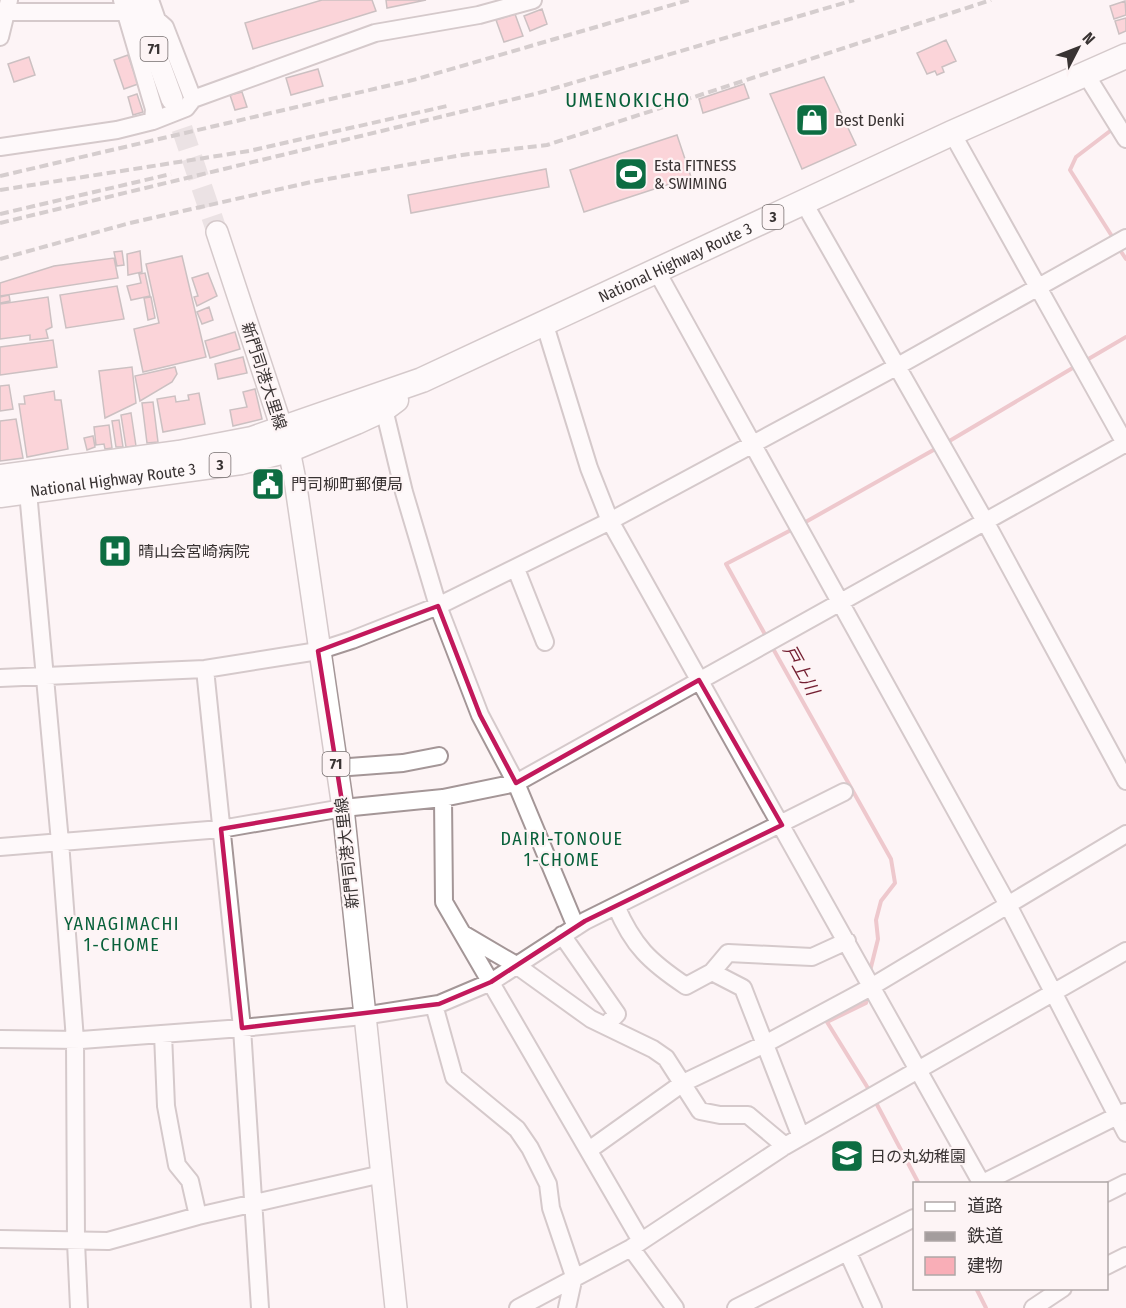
<svg xmlns="http://www.w3.org/2000/svg" width="1126" height="1308" viewBox="0 0 1126 1308" font-family="'Fira Sans Condensed','Noto Sans JP',sans-serif">
<rect width="100%" height="100%" fill="#fdf4f5"/>
<g fill="none" stroke-linecap="round" stroke-linejoin="round">
<path stroke="#db939b" stroke-width="4" d="M1114,128L1076,157L1070,170L1115,241
M1118,247L1126,259
M1085,361L1126,337
M946,443L1076,366
M802,524L937,448
M767,638L726,564L793,529
M771,645L891,859L895,883L881,901L876,920L878,939L870,971
M867,996L866,1003L827,1022L871,1093
M874,1099L919,1184
M976,1288L986,1308"/>
</g>
<path fill="#f9aeb7" stroke="#908283" stroke-width="1.5" d="M322,0H372L376,11L253,49L245,23Z
M386,0H426L387,8Z
M1125,1L1126,15L1114,19L1110,6Z
M542,9L547,24L530,31L524,16Z
M515,14L523,36L504,42L496,20Z
M1126,18V31L1119,34L1115,21Z
M946,40L956,61L942,67L944,72L937,75L935,71L927,74L917,53Z
M128,55L138,84L124,89L114,60Z
M29,57L35,75L14,82L8,64Z
M318,69L323,86L291,95L286,78Z
M824,77L856,145L802,169L770,94Z
M744,84L749,98L703,113L699,99Z
M242,92L247,107L235,110L230,95Z
M137,94L143,112L133,115L128,97Z
M677,135L691,177L584,212L570,170Z
M546,169L549,187L411,213L408,195Z
M122,251L124,265L117,266L114,252Z
M140,251L142,272L128,275L127,254Z
M182,256L206,357L143,372L134,329L159,323L146,264Z
M114,258L118,278L0,296V283L54,266Z
M145,273L150,296L131,300L127,286L141,283L139,274Z
M208,273L217,296L197,306L194,297L198,296L192,278Z
M117,286L124,319L66,328L60,295Z
M9,295L10,301L0,303V297Z
M48,297L52,327L46,330L48,338L30,340V335L0,339V304Z
M151,297L155,318L148,320L144,298Z
M209,307L213,320L202,324L197,312Z
M235,332L240,349L210,358L205,341Z
M53,340L57,367L0,375V347Z
M243,357L247,373L218,379L215,364Z
M132,367L136,403L105,418L99,371Z
M175,367L177,374L172,382L140,401L135,376Z
M9,385L13,409L0,411V386Z
M255,389L262,419L233,426L230,410L247,407L243,392Z
M54,391L55,400H61L68,449L27,457L19,404H25L24,396Z
M199,393L205,424L163,432L157,399L175,396L176,402L189,400L188,395Z
M153,402L158,442L147,443L142,403Z
M131,413L136,446L126,447L121,415Z
M16,419L23,458L0,461V421Z
M119,420L123,447H116L112,421Z
M109,425L112,448L105,449L104,444L96,445L94,427Z
M93,436L95,447L87,450L84,438Z"/>
<g fill="none" stroke-linecap="round" stroke-linejoin="round">
<path stroke="#d6cdce" stroke-width="21" stroke-dasharray="21 10" stroke-linecap="butt" d="M172,99L217,232"/>
<g stroke="#a49697" stroke-width="20">
<path id="minor" d="M150,0L157,20L165,27L193,99
M7,12H126
M0,37L9,0
M1085,73L1126,139
M153,121L186,108L193,99L375,33L479,15L533,0
M952,133L1126,445
M0,147L117,130L153,121L154,109L122,0
M804,203L985,521L1126,781
M656,270L1008,905L1126,1133
M544,322L589,468L610,521L982,1184
M384,409L404,492L438,606L480,715L516,783L576,927
M27,481L60,842L75,1040L76,1242L79,1308
M516,569L545,642
M205,669L242,1028L260,1308
M0,678L205,669L318,651L352,640L438,606L610,521L896,367L1126,238
M336,768L403,763L439,756
M443,798L444,902L641,1241
M0,847L221,829L343,808L443,798L516,783L1126,443
M616,906C633,946 650,962 686,986L712,972L743,988L801,1137
M463,934L516,965L591,1019L653,1049L666,1058L700,1111L720,1115H748L785,1146
M562,935L617,1014L606,1025
M712,972L728,953L812,957L847,941
M434,1005L454,1077L517,1129L530,1148L548,1184L551,1208L574,1276L567,1308
M163,1034L166,1106L177,1165L190,1181L198,1216
M0,1039L81,1040L242,1028L363,1016L439,1004L491,982L585,921L844,792
M589,1150L683,1083L765,1044L871,987L1126,834
M981,1184L1125,1112
M1106,1193L1126,1183
M0,1239L108,1241L198,1216L382,1174
M631,1248L675,1308
M848,1253L873,1308
M1106,1266L1126,1256
M518,1308L631,1248L785,1146L1126,951
M736,1308L914,1218
M1033,1308L1063,1288"/>
</g>
<g stroke="#a49697" stroke-width="24">
<path id="major" d="M136,0L172,99
M217,232L289,450L295,480L343,808L396,1308"/>
</g>
<g stroke="#a49697" stroke-width="27">
<g id="highway">
<path id="s1" d="M0,477L179,453L252,439L422,380L952,133L1126,56"/>
<path id="s2" d="M0,495L241,462L289,450L356,422L384,409L396,400"/>
</g>
</g>
<use href="#minor" stroke="#fff" stroke-width="16"/>
<use href="#major" stroke="#fff" stroke-width="21"/>
<use href="#highway" stroke="#fff" stroke-width="24"/>
<path stroke="#a49d9d" stroke-width="4" stroke-dasharray="9 4.5" stroke-linecap="butt" d="M0,176L417,79L689,0
M0,190L249,151L447,106
M0,214L171,174
M0,223L535,94L854,0
M0,259L130,223L311,182L462,155L547,145L991,0"/>
</g>
<path d="M0 0H1126V1308H0ZM438,606L480,715L516,783L699,680L782,825L585,921L491,982L439,1004L242,1028L221,829L343,808L318,651Z" fill="#fdf4f5" fill-opacity=".55" fill-rule="evenodd"/>
<path fill="none" stroke="#c2185b" stroke-width="4.5" stroke-linejoin="round" d="M438,606L480,715L516,783L699,680L782,825L585,921L491,982L439,1004L242,1028L221,829L343,808L318,651Z"/>
<defs>
<g id="shop-square" transform="scale(1.725)"><rect x="-9" y="-9" width="18" height="18" rx="4" fill="#0d6d42" stroke="#fdf4f5"/><path d="M-5-2.5h2.3a2.7 3.5 0 0 1 5.4 0H5L5.5 6h-11ZM-1.5-2.5h3a1.5 2.3 0 0 0-3 0Z" fill="#fff"/></g>
<g id="stadium-square" transform="scale(1.725)"><rect x="-9" y="-9" width="18" height="18" rx="4" fill="#0d6d42" stroke="#fdf4f5"/><path d="M0-5a6.5 5 0 1 0 0 10a6.5 5 0 1 0 0-10ZM-3.5-1.8h7v3.6h-7Z" fill="#fff"/></g>
<g id="civic-square" transform="scale(1.725)"><rect x="-9" y="-9" width="18" height="18" rx="4" fill="#0d6d42" stroke="#fdf4f5"/><path d="M-.6-6.5H3V-4.5H.6V-3L4-1V1h2V6H-6V1h2V-1L-.6-3ZM-1.2 2.5V6h2.4V2.5Z" fill="#fff"/></g>
<g id="hospital-square" transform="scale(1.725)"><rect x="-9" y="-9" width="18" height="18" rx="4" fill="#0d6d42" stroke="#fdf4f5"/><path d="M-5-5h3v3.5h4V-5h3V5h-3V1.5h-4V5h-3Z" fill="#fff"/></g>
<g id="school-square" transform="scale(1.725)"><rect x="-9" y="-9" width="18" height="18" rx="4" fill="#0d6d42" stroke="#fdf4f5"/><path d="M0-5L7-2L0 1L-7-2ZM-4 1L0 2.5L4 1V4Q0 6-4 4Z" fill="#fff"/></g>
</defs>
<g fill-rule="evenodd">
<use href="#shop-square" x="812" y="120"/>
<use href="#stadium-square" x="631" y="174"/>
<use href="#civic-square" x="268" y="484"/>
<use href="#hospital-square" x="115" y="551"/>
<use href="#school-square" x="847" y="1156"/>
</g>
<g text-anchor="middle" dominant-baseline="central" stroke-width="4.5" stroke-linejoin="round" paint-order="stroke">
<g fill="#fdf4f5" stroke="#746d6d" stroke-width="1.5">
<rect x="140.5" y="37" width="27" height="24" rx="4.5"/>
<rect x="762.5" y="205" width="21" height="24" rx="4.5"/>
<rect x="209.5" y="453" width="21" height="24" rx="4.5"/>
<rect x="322.5" y="752" width="27" height="24" rx="4.5"/>
</g>
<g font-size="15" font-weight="bold" fill="#393333">
<text x="154" y="49">71</text>
<text x="773" y="217">3</text>
<text x="220" y="465">3</text>
<text x="336" y="764">71</text>
</g>
<g font-size="16" fill="#393333" stroke="#fdf4f5" text-anchor="start">
<text x="835" y="120">Best Denki</text>
<text x="654" y="165">Esta FITNESS<tspan x="654" dy="18">&amp; SWIMING</tspan></text>
<text x="291" y="484">門司柳町郵便局</text>
<text x="138" y="551">晴山会宮崎病院</text>
<text x="870" y="1156">日の丸幼稚園</text>
</g>
<g font-size="16" fill="#393333" stroke="#fdf4f5">
<text stroke="none"><textPath href="#s1" startOffset="714">National Highway Route 3</textPath></text>
<text transform="translate(264 376) rotate(72)">新門司港大里線</text>
<text stroke="none"><textPath href="#s2" startOffset="114">National Highway Route 3</textPath></text>
<text transform="translate(347 853) rotate(-96)">新門司港大里線</text>
</g>
<g font-size="18" font-style="italic" fill="#731e31" stroke="#fdf4f5">
<text transform="translate(801 670) rotate(61)">戸上川</text>
</g>
<g font-size="18" letter-spacing="1.5" fill="#08603a" stroke="#fdf4f5">
<text x="562" y="839">DAIRI-TONOUE<tspan x="562" dy="21">1-CHOME</tspan></text>
<text x="122" y="924">YANAGIMACHI<tspan x="122" dy="21">1-CHOME</tspan></text>
</g>
<g font-size="20" letter-spacing="1.5" fill="#08603a" stroke="#fdf4f5">
<text x="628" y="100">UMENOKICHO</text>
</g>
</g>
<rect x="913" y="1182" width="195" height="108" fill="#fdf4f5" stroke="#afa7a7" stroke-width="1.5"/>
<rect x="925" y="1202" width="30" height="9" fill="#ffffff" stroke="#afa7a7" stroke-width="1.5"/>
<text x="967" y="1212" font-size="18" fill="#393333">道路</text>
<rect x="925" y="1232" width="30" height="9" fill="#a49d9d" stroke="#afa7a7" stroke-width="1.5"/>
<text x="967" y="1242" font-size="18" fill="#393333">鉄道</text>
<rect x="925" y="1257" width="30" height="18" fill="#f9aeb7" stroke="#afa7a7" stroke-width="1.5"/>
<text x="967" y="1272" font-size="18" fill="#393333">建物</text>
<g transform="translate(1078 48) rotate(48)" stroke="#fdf4f5" stroke-width="4.5" paint-order="stroke">
<path d="M0-4.5L10 22L0 15L-10 22Z" fill="#393333"/>
<text y="-9" font-size="16" font-weight="bold" text-anchor="middle" fill="#393333">N</text>
</g>
</svg>
